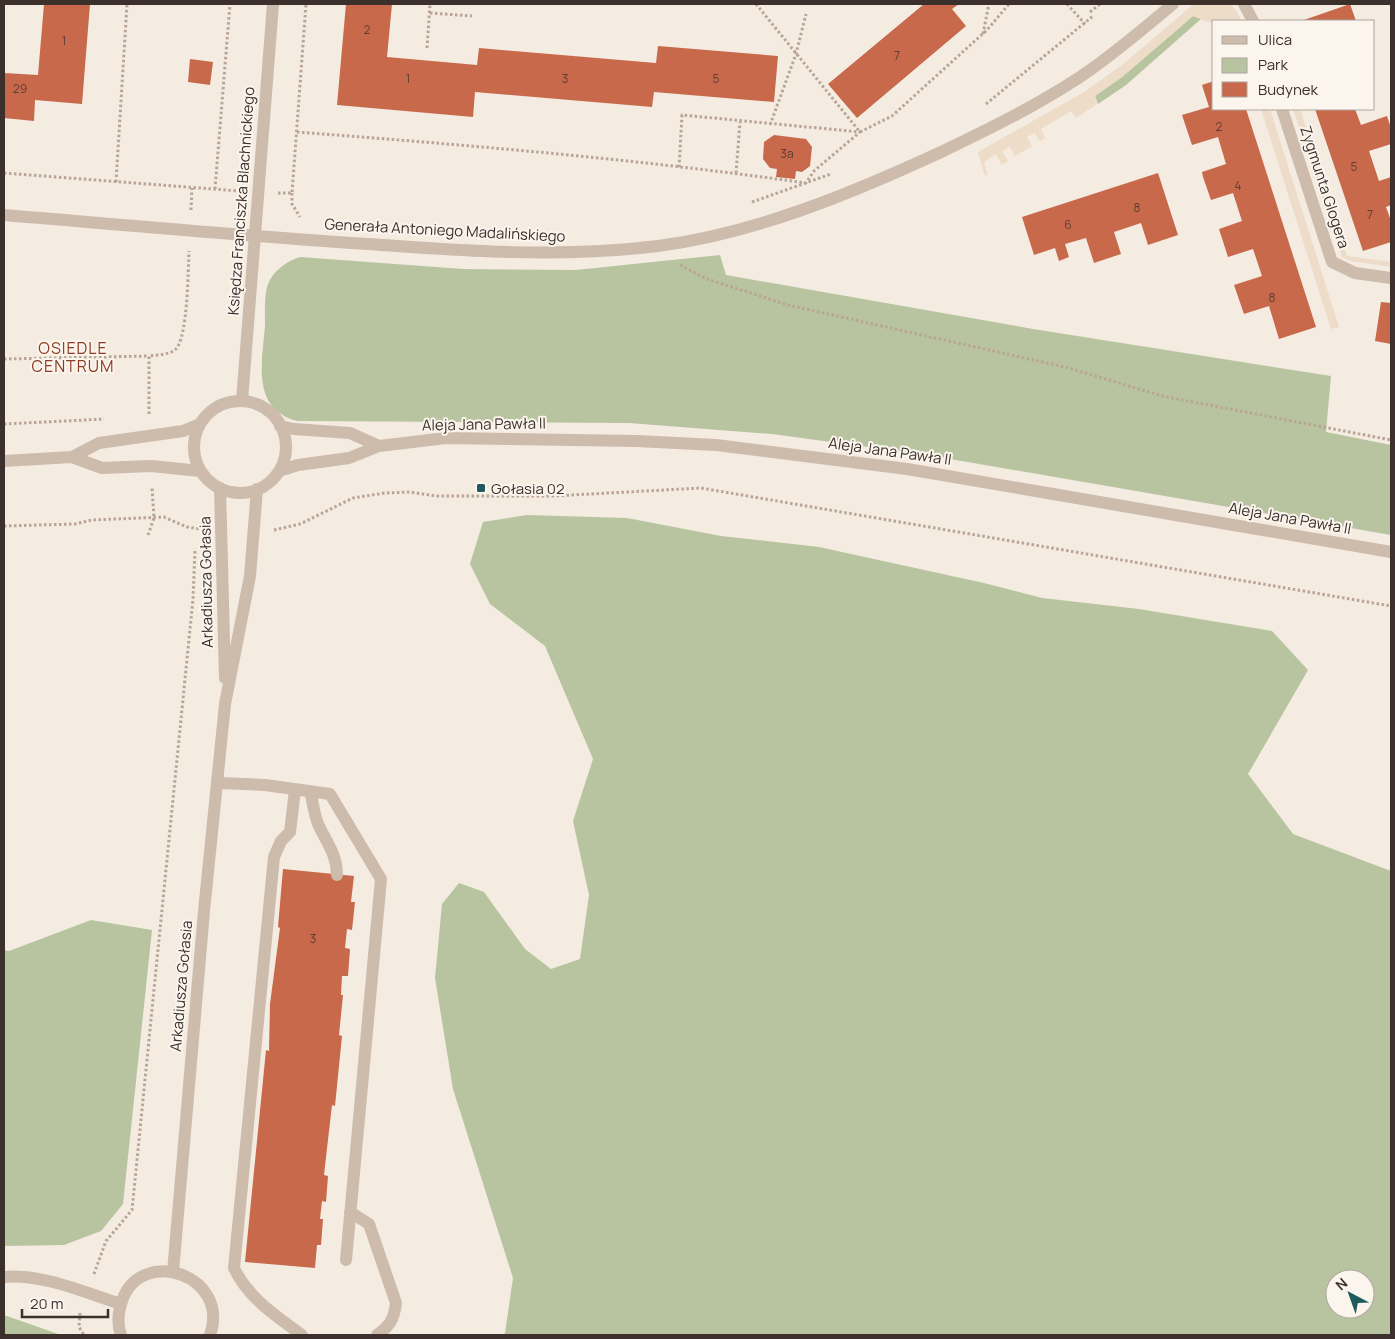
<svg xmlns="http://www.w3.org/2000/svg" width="1395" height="1339" viewBox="0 0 1395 1339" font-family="Manrope,sans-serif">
<rect width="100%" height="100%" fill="#f4ebe1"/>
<path fill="#b8c4a0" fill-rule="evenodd" d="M1193,16L1201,19L1126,85L1098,104L1095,96L1122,77Z
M720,255L726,275L1033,329L1331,376L1326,432L1391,445V535L927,455L772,434L629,423L297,421C251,408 262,363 265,326C265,313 264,296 268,284C273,271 287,261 300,257L463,269L576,270Z
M527,515L627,518L721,536L819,547L984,583L1042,598L1139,609L1272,631L1308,670L1248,774L1293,834L1391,871V1335H502L505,1333L513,1278L453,1089L435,978L442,904L459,883L484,892L525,949L551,969L580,959L589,895L573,821L593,759L545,646L490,604L470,564L483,522ZM1335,1279H1365V1309H1335Z
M91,920L152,930L123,1204L101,1231L64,1245L4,1246V950L9,951Z
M4,1315L61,1335H4Z"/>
<path fill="#ecdcc8" d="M1194,4H1230L1238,13L1241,21H1214V24L1193,16L1122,77L1095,96L1097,104L1076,118L1071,111L1041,129L1045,138L1040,141L1035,133L1027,137L1032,146L1015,156L1010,147L1002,151L1008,161L1002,165L996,154L984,162L987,174L985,176L978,152L1084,92L1122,65Z
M1261,109H1270L1339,327L1331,329Z
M1293,109H1300L1347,256L1391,262V267L1350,261L1342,257Z"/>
<path fill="#c8694b" d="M44,4H90L82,104L35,100L34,121L4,118V73L38,75Z
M346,4H392L387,57L477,65L479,48L656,63L658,46L778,56L774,102L654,92L652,107L475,92L473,117L337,105Z
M924,4H959L952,9L966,26L857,118L828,84Z
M1350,4L1356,21H1301Z
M190,59L213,62L210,85L188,82Z
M1214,81V109H1246L1316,327L1279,339L1269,306L1244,314L1234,285L1262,276L1253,249L1228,257L1219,229L1242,221L1233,193L1211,200L1203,177L1202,172L1226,164L1218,137L1192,145L1182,115L1209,107L1202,85Z
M1315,109H1355L1361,125L1387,116L1391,128V144L1369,151L1379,181L1391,177V205L1386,207L1391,221V242L1363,251Z
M774,135L806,139L812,147L810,166L802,172L796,171L795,179L776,177L777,169L770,168L763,159L764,142Z
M1158,173L1178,235L1148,245L1141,223L1114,232L1121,254L1094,263L1086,238L1065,244L1069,257L1059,261L1055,248L1034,255L1022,217Z
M1381,302L1391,303V344L1375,341Z
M283,869L354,876L351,902H355L352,930L347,929L345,948L350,949L348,976H342L341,995H343L339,1035L342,1036L335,1106L332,1105L326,1157L324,1175L328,1176L326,1202L322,1201L320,1219H323L321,1245H317L315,1268L245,1262L266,1050L269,1051L270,1004L280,928L278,927Z"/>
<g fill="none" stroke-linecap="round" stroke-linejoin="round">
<path stroke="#b9a596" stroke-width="3" stroke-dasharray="2.5 2.5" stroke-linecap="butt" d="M756,4L860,132L892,116L987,30L1009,4
M1067,4L1085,24
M1090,12L1100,4
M430,13L472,16
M983,34L989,4
M427,48L430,4
M986,104L1093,16
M770,125L796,54L806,14
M297,132C467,145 637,159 806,183L814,171L860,132L682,115L679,168
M4,173L239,191
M736,173L740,122
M116,182L127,4
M215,189L230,4
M278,193H292L306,4
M292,193V204L300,217
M752,202L831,174
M191,210L192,188
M680,265L707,279L788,305L1069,368L1162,396L1391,440
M4,359L149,356
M149,414V356C157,355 168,355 175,350C188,339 188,270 189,251
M4,424L104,419
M4,526L75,524L92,520L164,517L187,527L200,529
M274,530L300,524L353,498L385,493L410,492L436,496H553L701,488L1391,606
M148,535L154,518L152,488
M94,1274L106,1241L132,1210L193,599L195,549
M80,1313L79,1327L84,1335"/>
<path stroke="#cdbbac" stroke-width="12" d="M218,783L265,785L330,794L381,879L346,1260
M295,790L290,832L281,841L274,857L234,1268C248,1298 276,1316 302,1335
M310,791C313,802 314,816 319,826C327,843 337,855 337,875
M350,1212L369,1224L396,1303C394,1319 390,1326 377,1335"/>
<path stroke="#cdbbac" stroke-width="12" d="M1244,4L1253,21
M1282,109L1332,262L1355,273L1391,278
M4,215C125,225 246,236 368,244C464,251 561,258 658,246C756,233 850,194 939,153C987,130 1036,106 1080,77C1113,55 1143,29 1173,4
M242,401L273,4
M220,488L225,678
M173,1272L204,911L225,704L250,576L257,489
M4,1277C41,1273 86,1293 121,1304
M121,1335C117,1324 118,1312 122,1301C141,1245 231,1275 210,1335"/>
<path stroke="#cdbbac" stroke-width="12" d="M194 447a46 46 0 1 1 92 0a46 46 0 1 1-92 0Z
M280,426L294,429L350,433L379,446
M72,457L99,443L183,431L200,424
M4,461L72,457L102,468L151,466L200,471
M279,471L298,465L349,458L379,446L446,438L637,441L716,445L907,469L1391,552"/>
</g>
<rect fill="#1f5a5e" stroke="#fbf5ee" stroke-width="2" x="476" y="483" width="10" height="10" rx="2.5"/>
<g text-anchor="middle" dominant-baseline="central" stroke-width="4" stroke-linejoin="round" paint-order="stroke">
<g font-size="12" fill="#5e3e33">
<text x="367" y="29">2</text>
<text x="64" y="40">1</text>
<text x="897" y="55">7</text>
<text x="408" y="78">1</text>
<text x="565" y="78">3</text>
<text x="716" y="78">5</text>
<text x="20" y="88">29</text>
<text x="1219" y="126">2</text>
<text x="787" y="153">3a</text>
<text x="1354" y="166">5</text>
<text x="1238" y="185">4</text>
<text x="1137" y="207">8</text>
<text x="1370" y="214">7</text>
<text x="1068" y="224">6</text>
<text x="1272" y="297">8</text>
<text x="313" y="938">3</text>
</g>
<g font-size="15" fill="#3b302b" stroke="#fbf5ee">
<text transform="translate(1325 187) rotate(72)">Zygmunta Glogera</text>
<text transform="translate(241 201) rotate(-86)">Księdza Franciszka Blachnickiego</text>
<text transform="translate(445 230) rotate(3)">Generała Antoniego Madalińskiego</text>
<text transform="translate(484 424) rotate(-1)">Aleja Jana Pawła II</text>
<text transform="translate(890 451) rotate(8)">Aleja Jana Pawła II</text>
<text transform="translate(1290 518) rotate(10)">Aleja Jana Pawła II</text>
<text transform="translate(206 582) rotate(-91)">Arkadiusza Gołasia</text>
<text transform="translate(181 986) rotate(-85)">Arkadiusza Gołasia</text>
</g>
<g font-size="15" fill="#3b302b" stroke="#fbf5ee" text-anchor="start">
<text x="491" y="488">Gołasia 02</text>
</g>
<g font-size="16" letter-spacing="1" fill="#8c3b22" stroke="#fbf5ee">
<text x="73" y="348">OSIEDLE<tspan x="73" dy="18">CENTRUM</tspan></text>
</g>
</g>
<rect width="1395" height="1339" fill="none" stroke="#3b302b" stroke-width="10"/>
<rect x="1212" y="20" width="162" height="90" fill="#fbf5ee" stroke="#aea6a0"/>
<rect x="1222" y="36" width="25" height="8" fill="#cdbbac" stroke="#aea6a0"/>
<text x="1258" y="45" font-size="15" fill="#3b302b">Ulica</text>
<rect x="1222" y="58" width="25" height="15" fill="#b8c4a0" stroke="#aea6a0"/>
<text x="1258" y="70" font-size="15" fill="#3b302b">Park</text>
<rect x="1222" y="82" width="25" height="15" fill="#c8694b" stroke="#aea6a0"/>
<text x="1258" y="95" font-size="15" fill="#3b302b">Budynek</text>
<g transform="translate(1350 1294) rotate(319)"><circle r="24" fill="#fbf5ee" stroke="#aea6a0"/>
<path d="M0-4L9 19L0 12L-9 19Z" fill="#1f5a5e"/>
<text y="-8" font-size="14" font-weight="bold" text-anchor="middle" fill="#3b302b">N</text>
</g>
<path d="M22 1309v8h86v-8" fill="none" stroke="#3b302b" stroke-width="2.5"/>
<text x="30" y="1309" font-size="15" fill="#3b302b" stroke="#fbf5ee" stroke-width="4" paint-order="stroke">20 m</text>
</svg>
